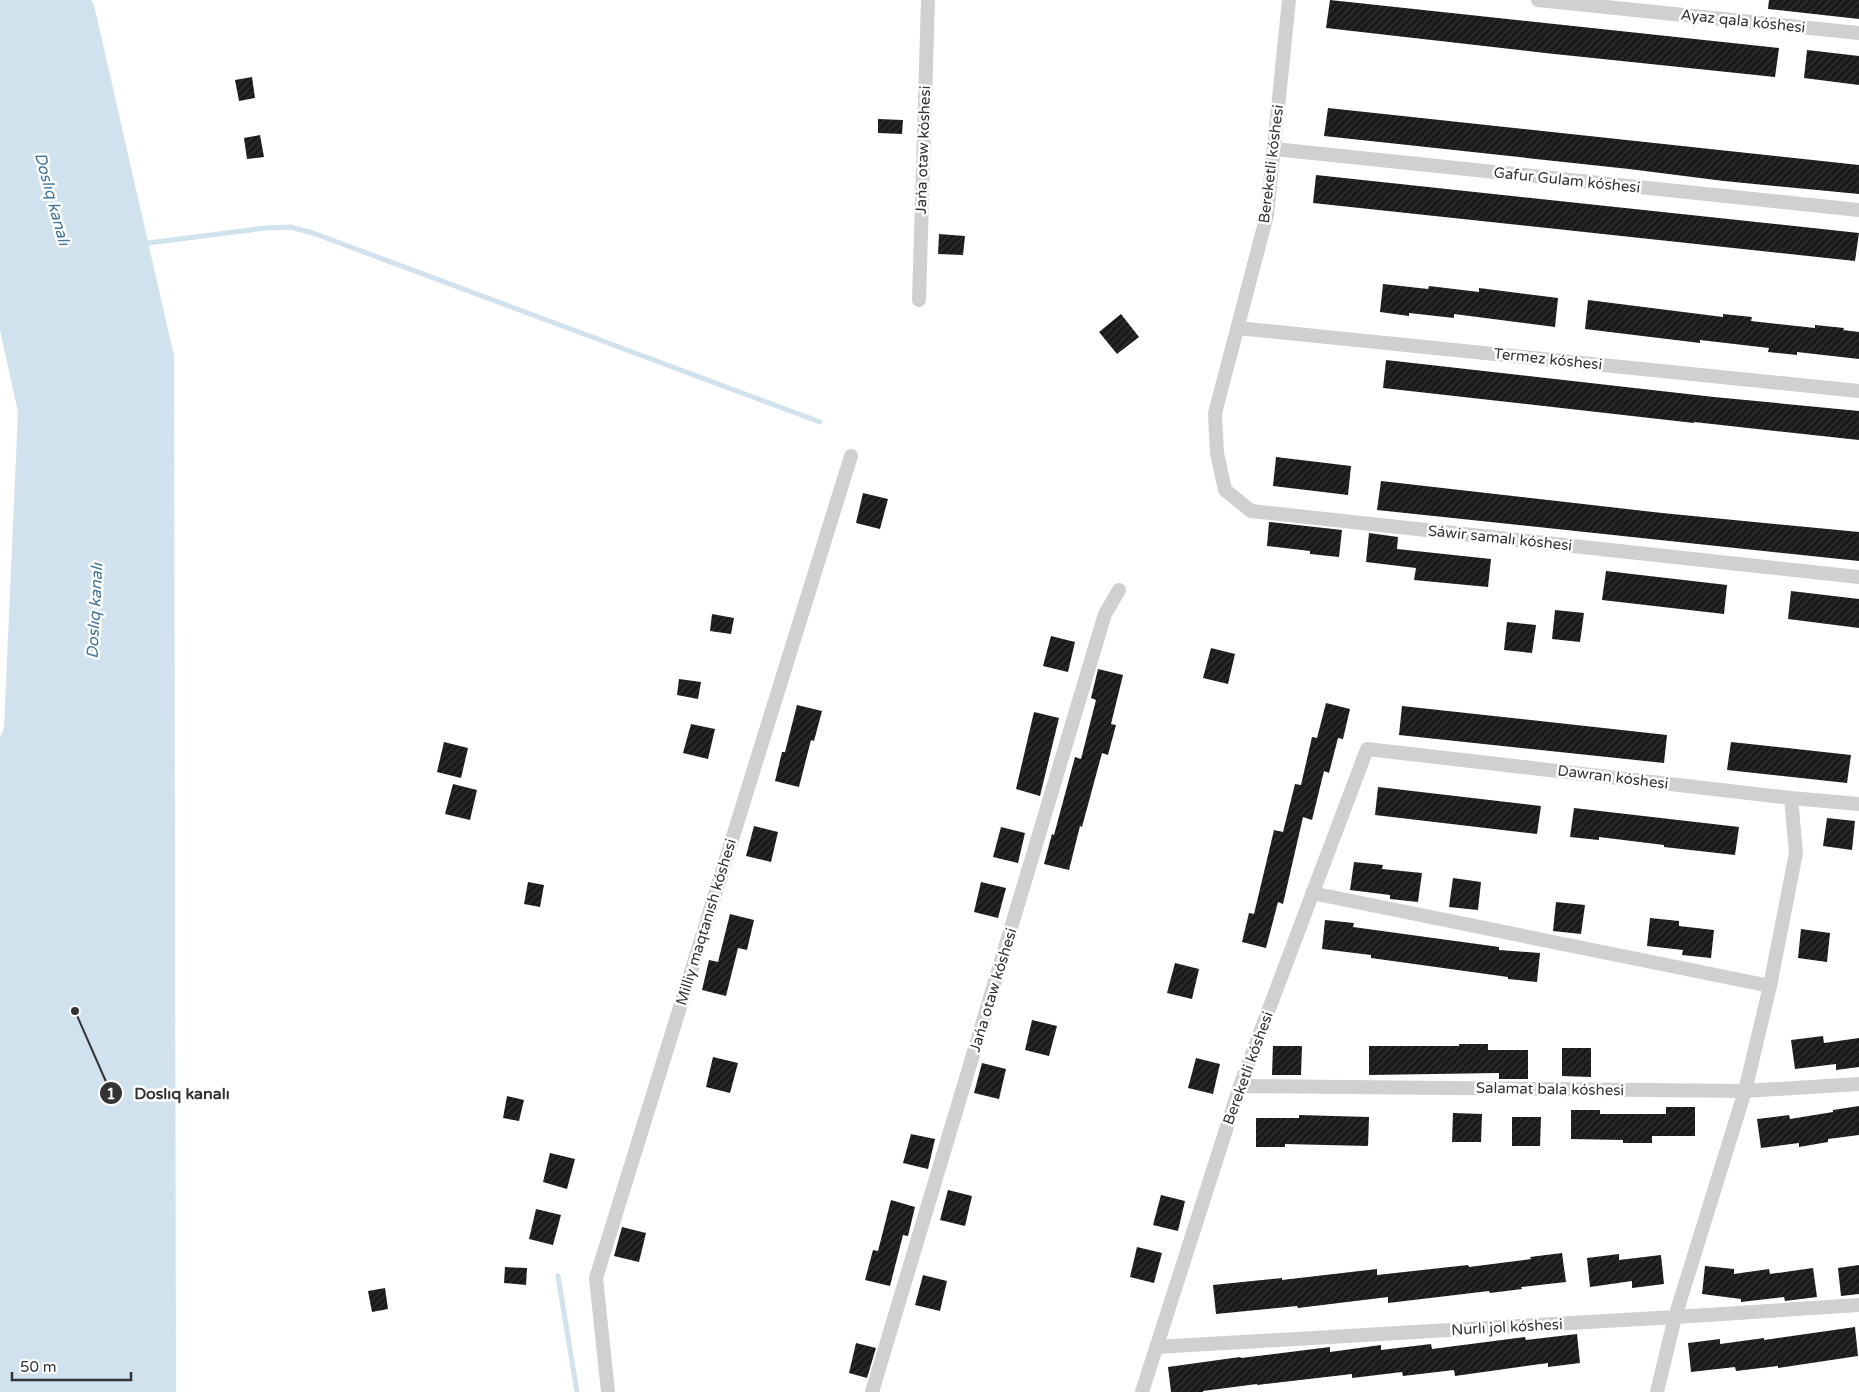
<svg xmlns="http://www.w3.org/2000/svg" width="1859" height="1392" viewBox="0 0 1859 1392" font-family="'Varela Round',sans-serif">
<defs>
<pattern id="building-hatch" width="6" height="6" patternUnits="userSpaceOnUse" patternTransform="scale(1.25)"><rect width="6" height="6" fill="#1a1a1a"/><path d="M-1 1l2-2M0 6l6-6M5 7l2-2" fill="none" stroke="#333"/></pattern>
</defs>
<rect width="100%" height="100%" fill="#fff"/>
<path fill="#cfe2ee" d="M0,0H91L94,5L174,356L176,1392H0V738L4,728L18,412L0,330Z"/>
<g fill="none" stroke-linecap="round" stroke-linejoin="round">
<path stroke="#cfe2ee" stroke-width="5" d="M148,243L265,228L290,227L313,233L820,422
M558,1276L577,1392"/>
</g>
<path fill="url(#building-hatch)" d="M1330,0L1779,48L1775,77L1545,53L1326,28Z
M1769,0H1859V19L1768,9Z
M1807,50L1859,56V85L1804,78Z
M252,77L255,98L239,101L235,80Z
M1328,108L1859,165V194L1724,181L1629,169L1324,136Z
M878,119L903,120L902,134L878,133Z
M260,135L264,157L247,159L244,138Z
M1316,175L1859,233L1855,261L1313,203Z
M939,234L965,236L963,255L938,254Z
M1383,284L1428,289L1429,286L1479,292V288L1558,298L1555,327L1454,314V318L1409,313V316L1380,312Z
M1588,300L1723,317V314L1752,317L1751,321L1815,328V325L1844,328L1843,330L1859,332V359L1797,352V355L1768,352L1769,348L1700,340V343L1585,329Z
M1121,314L1139,337L1117,354L1099,332Z
M1386,360L1714,397L1859,411V440L1694,422V423L1383,388Z
M1276,457L1351,466L1348,495L1273,486Z
M1381,481L1662,513L1859,532V561L1377,510Z
M863,493L888,499L880,529L856,523Z
M1269,522L1342,530L1339,557L1310,554V551L1267,546Z
M1369,533L1398,537L1397,549L1491,559L1488,587L1414,580L1416,568L1366,562Z
M1606,571L1727,585L1724,614L1602,600Z
M1791,591L1859,599V628L1788,619Z
M1555,610L1584,613L1580,642L1552,639Z
M712,614L734,618L731,634L710,631Z
M1507,622L1536,625L1532,653L1504,650Z
M1051,636L1075,642L1068,672L1043,666Z
M1211,648L1235,654L1228,684L1203,678Z
M1098,669L1123,675L1111,724L1116,725L1108,755L1102,753L1082,827L1080,826L1069,870L1044,864L1052,834L1054,835L1075,757L1081,759L1096,700L1091,698Z
M679,679L701,682L698,699L677,695Z
M1326,703L1350,709L1343,739L1338,738L1329,773L1324,771L1312,820L1303,817L1283,904L1278,902L1266,948L1242,942L1249,913L1254,914L1274,830L1283,832L1295,784L1301,785L1312,737L1317,738Z
M797,705L822,711L814,741L811,740L799,787L775,781L782,752H785Z
M1402,706L1667,735L1664,763L1399,735Z
M1034,712L1059,718L1040,796L1016,789Z
M691,724L715,729L708,759L683,753Z
M444,742L468,748L461,778L437,772Z
M1731,742L1851,755L1847,783L1727,770Z
M453,784L477,790L470,820L445,814Z
M1378,787L1541,806L1537,834L1375,815Z
M1574,808L1739,827L1735,855L1664,847V845L1599,837V840L1570,837Z
M1827,818L1855,821L1852,850L1823,846Z
M754,826L778,832L771,862L746,856Z
M1001,827L1025,833L1018,863L993,857Z
M1354,862L1383,865L1382,869L1422,873L1418,902L1390,899V895L1350,890Z
M1453,878L1481,882L1478,910L1449,907Z
M528,882L544,885L540,907L524,904Z
M981,882L1006,888L998,918L974,912Z
M1556,902L1585,905L1581,934L1553,931Z
M730,914L754,920L747,950L738,948L726,996L702,990L709,960L718,962Z
M1650,918L1679,921V926L1714,930L1711,958L1682,955L1683,950L1647,946Z
M1325,920L1354,923L1353,927L1499,947V950L1540,953L1537,982L1508,979V977L1371,958V955L1322,949Z
M1801,929L1830,933L1827,962L1798,958Z
M1175,963L1199,969L1192,999L1167,993Z
M1032,1020L1057,1026L1049,1056L1025,1050Z
M1823,1036L1824,1043L1859,1038V1067L1836,1070V1064L1795,1069L1791,1040Z
M1459,1044H1488V1050H1528V1079H1499V1073L1369,1075V1046H1459Z
M1273,1046H1302L1301,1075H1272Z
M1562,1048H1591V1077L1562,1076Z
M713,1057L738,1063L730,1093L706,1087Z
M1196,1058L1220,1064L1213,1094L1188,1088Z
M982,1063L1006,1069L999,1099L974,1093Z
M507,1096L524,1100L519,1121L503,1118Z
M1859,1106V1135L1828,1139V1142L1799,1147V1143L1761,1148L1757,1119L1789,1115L1790,1119L1833,1112V1110Z
M1666,1107H1695V1136H1652V1143H1623V1140L1571,1139V1110H1600V1114H1666Z
M1453,1113L1482,1114L1481,1142H1452Z
M1299,1115L1369,1117L1368,1146L1285,1144V1147H1256V1118H1299Z
M1512,1117H1541L1540,1146H1512Z
M911,1134L935,1139L928,1169L903,1163Z
M550,1153L575,1159L567,1189L543,1182Z
M948,1190L972,1196L965,1226L940,1220Z
M1161,1195L1185,1201L1178,1231L1153,1225Z
M891,1200L915,1207L908,1236L903,1235L890,1286L865,1280L873,1250L878,1251Z
M536,1209L561,1215L553,1245L529,1239Z
M622,1227L646,1233L639,1262L614,1256Z
M1137,1247L1162,1253L1154,1283L1130,1277Z
M1562,1253L1566,1282L1521,1287L1522,1289L1490,1293L1489,1291L1388,1303V1297L1298,1308L1297,1306L1216,1314L1213,1285L1282,1278V1280L1377,1269V1275L1468,1265L1469,1267L1531,1259L1530,1257Z
M1619,1254V1260L1661,1255L1664,1284L1632,1288V1281L1590,1287L1587,1258Z
M1859,1265V1294L1841,1296L1838,1268Z
M1705,1266L1734,1269V1274L1769,1269L1770,1274L1813,1268L1817,1297L1785,1301L1784,1297L1741,1302V1299L1702,1294Z
M505,1267L527,1268L526,1285L504,1283Z
M923,1275L947,1281L940,1311L915,1305Z
M385,1288L388,1309L372,1312L368,1291Z
M1855,1327L1858,1356L1778,1368V1366L1736,1371L1735,1367L1691,1372L1688,1343L1720,1339V1344L1764,1338V1340Z
M1577,1334L1580,1363L1548,1367V1363L1455,1376L1454,1370L1403,1376L1402,1372L1352,1378V1374L1257,1385V1384L1203,1391V1392H1171L1168,1367L1240,1357L1241,1358L1330,1347V1352L1381,1345V1350L1431,1344L1432,1349L1525,1337L1526,1340Z
M856,1343L876,1348L867,1378L849,1373Z"/>
<g fill="none" stroke-linecap="round" stroke-linejoin="round">
<path stroke="#d0d0d0" stroke-width="14" d="M1289,0L1267,215L1215,413L1217,453L1225,490L1251,511L1859,577
M1538,0L1859,33
M1274,149L1859,210
M919,300L928,0
M1238,328L1859,391
M1312,893L1770,986
M1240,1086L1745,1091L1859,1084
M1156,1347L1675,1317L1859,1305
M608,1392L596,1278L851,456
M872,1392L1105,614L1119,590
M1142,1392L1240,1086L1367,749L1791,798L1859,804
M1657,1392L1675,1317L1745,1091L1770,986L1796,853L1791,798"/>
</g>
<g text-anchor="middle" dominant-baseline="central" stroke-width="5" stroke-linejoin="round" paint-order="stroke">
<g font-size="15" fill="#333" stroke="#fff">
<text transform="translate(1743 21) rotate(6)">Ayaz qala kóshesi</text>
<text transform="translate(923 150) rotate(-88)">Jańa otaw kóshesi</text>
<text transform="translate(1271 164) rotate(-83)">Bereketli kóshesi</text>
<text transform="translate(1567 180) rotate(6)">Gafur Gulam kóshesi</text>
<text transform="translate(1548 359) rotate(6)">Termez kóshesi</text>
<text transform="translate(1500 538) rotate(6)">Sáwir samalı kóshesi</text>
<text transform="translate(1613 777) rotate(7)">Dawran kóshesi</text>
<text transform="translate(706 922) rotate(-73)">Milliy maqtanısh kóshesi</text>
<text transform="translate(993 990) rotate(-73)">Jańa otaw kóshesi</text>
<text transform="translate(1248 1068) rotate(-70)">Bereketli kóshesi</text>
<text transform="translate(1550 1089) rotate(1)">Salamat bala kóshesi</text>
<text transform="translate(1507 1327) rotate(-3)">Nurlı jol kóshesi</text>
</g>
<g font-size="16" font-style="italic" fill="#3f7597" stroke="#fff">
<text transform="translate(52 199) rotate(75)">Doslıq kanalı</text>
<text transform="translate(95 611) rotate(-87)">Doslıq kanalı</text>
</g>
</g>
<path fill="none" stroke="#333" stroke-width="2" d="M75 1011L111 1093"/>
<g fill="#333" stroke="#fff" stroke-width="2">
<circle cx="75" cy="1011" r="5"/>
<circle cx="111" cy="1093" r="12"/>
</g>
<g font-size="15" text-anchor="middle" font-weight="bold" fill="#fff">
<text x="111" y="1099">1</text>
</g>
<g font-size="16" text-anchor="middle" font-weight="bold" fill="#333" stroke="#fff" stroke-width="5" stroke-linejoin="round" paint-order="stroke">
<text x="182" y="1099">Doslıq kanalı</text>
</g>
<path d="M12 1372v8h119v-8" fill="none" stroke="#333333" stroke-width="2.5"/>
<text x="20" y="1372" font-size="15" fill="#333333" stroke="#ffffff" stroke-width="4" paint-order="stroke">50 m</text>
</svg>
